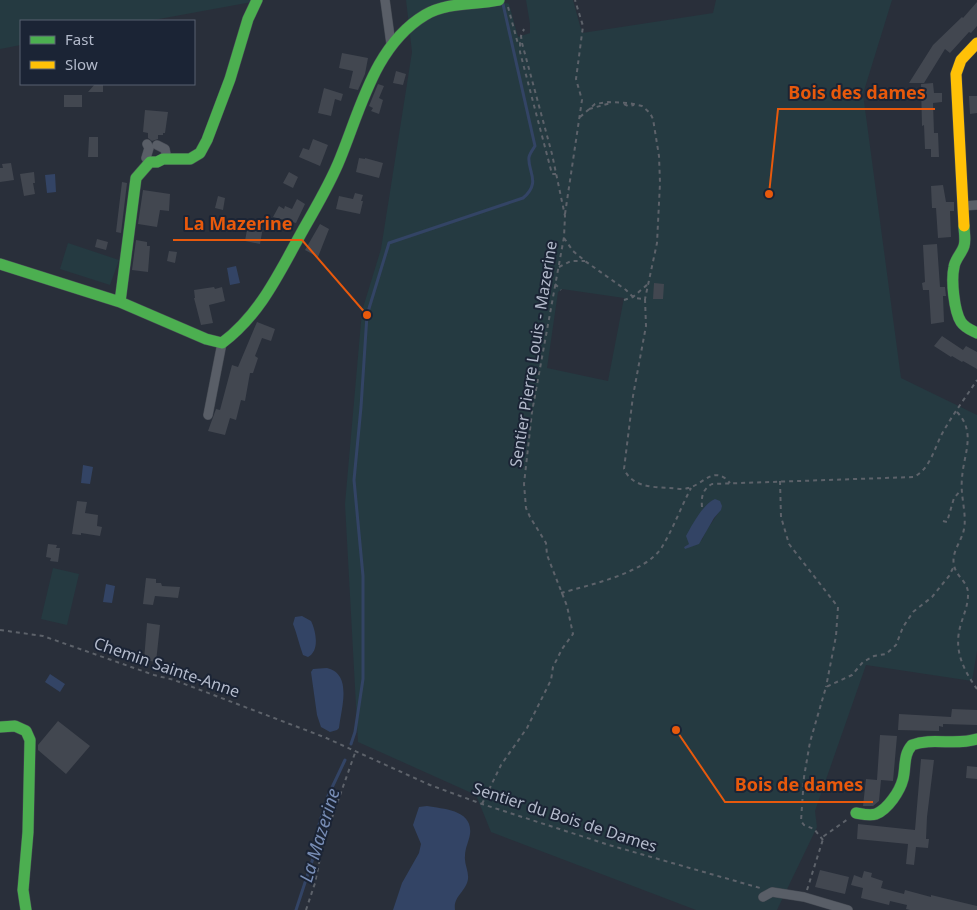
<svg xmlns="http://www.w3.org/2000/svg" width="977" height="910" viewBox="0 0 977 910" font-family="'Noto Sans',sans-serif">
<rect width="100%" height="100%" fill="#292f3a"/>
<path fill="#253a41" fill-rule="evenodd" d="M0,0H263L148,21H21V45L0,49Z
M406,0H493L494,4L507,3L509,4L518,37L530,33V24L526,0H573L582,33L713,13L716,0H892L863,94L901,378L977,415V651L972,681L866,665L815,811L817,827L777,910H696L491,832L476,795L358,742L345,504L362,311L381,249L412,52ZM562,289L624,298L608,381L547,368L558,292ZM705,507L721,509L706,531L702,540L684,547L689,544L698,517Z
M68,243L119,260L110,285L60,269Z
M53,568L79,574L67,625L41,619Z"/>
<path fill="#334465" d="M55,174L56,192L47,193L45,175Z
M236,266L240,283L230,285L227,268Z
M83,465L93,467L90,484L81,483Z
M715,499L720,501L722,506L721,510L714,518L699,544L685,549L684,547L689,544L686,536C692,525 703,504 715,499Z
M106,584L115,586L112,603L103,602Z
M302,616L311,621C316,631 320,651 308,657L303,655C299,644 297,634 293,624L295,617Z
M327,668C353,674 341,709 339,728L337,730L330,732L321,727L317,715L311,672L313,669Z
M50,674L65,684L60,692L45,682Z
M427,806C444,809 473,810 470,834C469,841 465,848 465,856C464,864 469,871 468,879C466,892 453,896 455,910H393L402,883L419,853L421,844L413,825L419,807Z"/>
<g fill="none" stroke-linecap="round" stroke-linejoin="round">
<path stroke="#334465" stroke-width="3" d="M351,744L355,732L363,679V576L354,480L361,407L367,315L389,243L523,198C542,182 527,171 529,157C530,153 533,149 535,146L503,4
M296,910L319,840L318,828L328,796L345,760"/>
</g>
<path fill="#424750" d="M977,2V26L971,33L969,32L950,53L945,49L924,83H909L933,45L962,17L963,18Z
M342,53L368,58L365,74L358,90L349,88L353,71L339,68Z
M396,71L406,74L403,85L393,83Z
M933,83L934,93H942V102L933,103L934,133H938L939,157H931V149H925L924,125L922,126L921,84Z
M95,84H103V92H88Z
M378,84L384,86L379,98L383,100L379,114L371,111L373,108L369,106Z
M324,88L343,94L341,101L335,99L331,116L318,113Z
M64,95H82V107H64Z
M969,96H977V113L970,114Z
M145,110L168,112L165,133H163V135H158V139L152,141L148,138V133L143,132Z
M89,137H98V157H88Z
M313,139L328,145L320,166L299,157L303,148L309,150Z
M359,158L365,159V158L383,163L379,178L356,172Z
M11,163L14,180L0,182V168H3L2,164Z
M34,172L35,183H33L35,194L24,196L20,174Z
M289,172L298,177L293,188L283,183Z
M122,182L127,183L121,233L116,232Z
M943,185L946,202H954V211H950L951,237L938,238L936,208H932L931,186Z
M143,190L170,194L169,211L160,210L157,227L138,224Z
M355,193L363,195L361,201H363L360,214L336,209L339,196L353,199Z
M218,196L225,198L223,210L215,208Z
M297,199L305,204L296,223L273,217L279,206L284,209L285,206L292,209Z
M248,224L263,227L260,244L245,241Z
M320,224L329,229L318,257L305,250Z
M97,239L108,242L106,250L95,247Z
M136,240L147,242V246H150L148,272L132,270Z
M937,244L940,287H945L946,296H943L944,322L931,324L929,290H923L922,283L925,282L923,245Z
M169,251L177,252L175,263L167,261Z
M654,283L664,284L663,299H653Z
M214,287L215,289L222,287L225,301L209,305L213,323L201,325L194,298H195L194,290Z
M257,322L275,329L271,341L262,338L255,356L258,358L253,373H250L245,401L241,400L236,420L230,418L225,435L208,431L216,409L220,410L232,365L238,367Z
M942,336L963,350L966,346L977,352V369L963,361L962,362L952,356L951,357L934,346Z
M77,501L87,502L85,513L98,515L97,526L102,527L100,536L81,533V535L72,534Z
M48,544L57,545L56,548H60L58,562L50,561L51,558L46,557Z
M146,578L156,579V583H161L162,586L180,587L178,598L155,596L153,605L143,604Z
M147,623L160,625L156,662L144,660Z
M952,709L977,710V725L943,724V727L939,726V731L898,730L899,714L951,717Z
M58,721L90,746L66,774L38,750V745Z
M880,735L897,736L893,781L881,780L879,801L873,806H863L866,779L877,780Z
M921,759L934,760L927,817L926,839H929L928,848L916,847L914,865L906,864L908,844L857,839L858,824L915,830Z
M967,766L977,767V779L966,778Z
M820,870L849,877L845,894L815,887Z
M864,871L872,873L871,877L883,881L881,888L904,894L905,890L931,897V895L977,906V910H910L906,909L907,905L890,901L889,905L861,898L863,888L851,885L854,875L862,878Z"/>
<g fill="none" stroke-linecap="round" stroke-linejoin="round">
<g stroke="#454a53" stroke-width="10">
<path id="street" d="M385,0L391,44
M147,144L149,148L146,158L150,162
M157,145L165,149L166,154L163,159
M963,206L977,205
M208,415L222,343
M763,897L772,892L804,897L848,910"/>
</g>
<g stroke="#454a53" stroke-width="12">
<path id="fast" d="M964,226C964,232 966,240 964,246C962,253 955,259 954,267C951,280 954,311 961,322C965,328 971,330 977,333
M0,264L120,302L206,339L222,343C261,314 280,271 303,230C316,207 330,184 340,159C361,108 375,45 425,15C447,2 475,5 499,0
M120,302L136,178L150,162H157L163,159H190L200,153L207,140L230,79L248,19L257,0
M0,727L15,726L26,731L30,740L28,832L23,890L26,910
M856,813C862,814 870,816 876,814C888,809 900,791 903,779C906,767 903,755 912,745C932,737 956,746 977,739"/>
</g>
<g stroke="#454a53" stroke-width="12">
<path id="slow" d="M964,226L956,74L961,60L977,43"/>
</g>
<path stroke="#5d626a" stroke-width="2" stroke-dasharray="4 4" stroke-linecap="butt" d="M508,7L518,44L520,43V52L552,174H556
M624,104L628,106L634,105
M589,109L611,103
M580,117L595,104L608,102L629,103L642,106L650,113L653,119L659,156L660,183L657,243L645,299
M565,214L582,100L576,79L583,26L575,0
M564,238L573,251L585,261L626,290L634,298L645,299L646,326L633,396L624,469C632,487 652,487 669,488C675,488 682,490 688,488C703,485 714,464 730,483
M559,267L571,261H585
M555,284L561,290
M624,300L633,297L648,284
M957,412C977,433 963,455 962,479C960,495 967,514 964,529C962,541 951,552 954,565C956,577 969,582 968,595C968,608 961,620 959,632C955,654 965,672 977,689
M780,481L781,517L789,544L838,607L836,636L826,687
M702,507C701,496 703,489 712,484L914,477C931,468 934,448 943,432C953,414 966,397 977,380
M943,521L947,522L954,498L961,490
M561,593C589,585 646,573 662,547C673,529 681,507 691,488
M0,630L43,636L154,675L174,680L324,737L430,785L482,804L609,845L760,888
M482,804L501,765L527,728L551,680L553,667L562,649L573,634L567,606L547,555L546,543L530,517L526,508L524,484L532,412L564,237L565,216L552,154L522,43L521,36L524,29
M823,840L814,829L804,825L801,821L804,777L810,742L826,687L852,675L863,662L874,656L886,654L896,645L903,627L913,612L932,597L949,576L954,566
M807,890L824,836L848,819
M306,910L315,883L323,843L355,753"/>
<use href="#street" stroke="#595e67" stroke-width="9"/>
<use href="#fast" stroke="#4caf50" stroke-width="11"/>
<use href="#slow" stroke="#ffc107" stroke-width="11"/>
</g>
<g text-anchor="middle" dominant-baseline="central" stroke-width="4" stroke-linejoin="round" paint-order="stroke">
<g font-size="16" fill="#b3bacb" stroke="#1b2435">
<text transform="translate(533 354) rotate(-81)">Sentier Pierre Louis - Mazerine</text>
<text transform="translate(167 667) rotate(19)">Chemin Sainte-Anne</text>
<text transform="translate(565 817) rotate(18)">Sentier du Bois de Dames</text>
</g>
<g font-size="18" font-style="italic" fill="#788db5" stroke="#1b2435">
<text transform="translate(319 835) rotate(-73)">La Mazerine</text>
</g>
</g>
<path fill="none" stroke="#e8590c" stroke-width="2" d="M769 194L778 109H935M367 315L302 240H173M676 730L725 802H873"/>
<g fill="#e8590c" stroke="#1b2435" stroke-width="2">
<circle cx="769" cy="194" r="5"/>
<circle cx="367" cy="315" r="5"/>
<circle cx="676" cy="730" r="5"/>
</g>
<g font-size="18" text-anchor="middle" font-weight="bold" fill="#e8590c" stroke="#1b2435" stroke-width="4" stroke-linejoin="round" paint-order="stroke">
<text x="857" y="99">Bois des dames</text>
<text x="238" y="230">La Mazerine</text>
<text x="799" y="791">Bois de dames</text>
</g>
<rect x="20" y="20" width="175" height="65" fill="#1b2435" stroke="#586071"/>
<rect x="30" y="36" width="25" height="8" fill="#4caf50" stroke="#586071"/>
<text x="65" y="45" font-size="15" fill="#b3bacb">Fast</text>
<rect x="30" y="61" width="25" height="8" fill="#ffc107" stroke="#586071"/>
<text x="65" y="70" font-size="15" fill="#b3bacb">Slow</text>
</svg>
